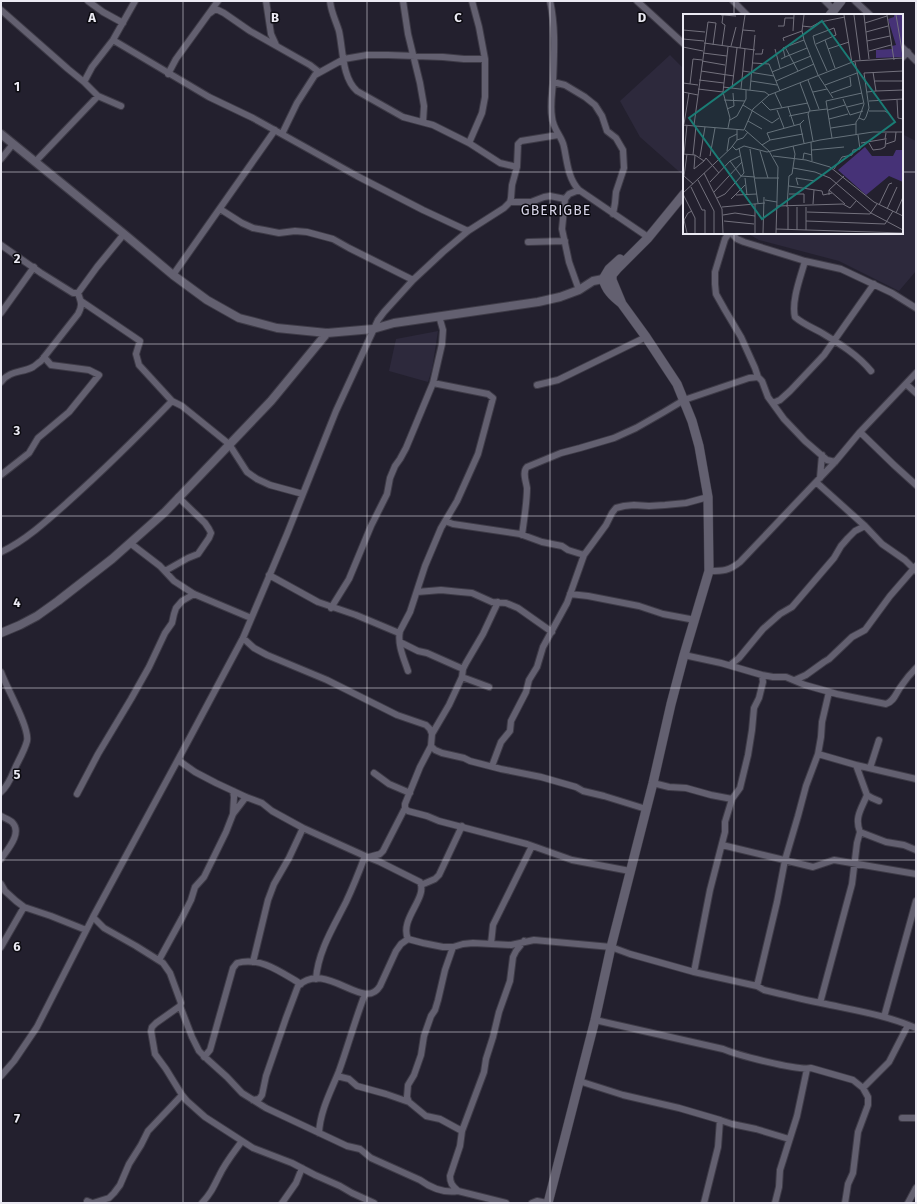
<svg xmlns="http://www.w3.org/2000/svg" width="917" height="1204" viewBox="0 0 917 1204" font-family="'Fira Sans',sans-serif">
<rect width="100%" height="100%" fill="#23202e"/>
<path fill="#2d293c" d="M670,55L684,69V176L640,137L620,101Z
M902,134L916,141V271L899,291L839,261L759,240L747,233H902Z
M438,331L432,369L428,382L389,371L396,339Z"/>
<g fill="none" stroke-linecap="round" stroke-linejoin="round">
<g stroke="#3e3b47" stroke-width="8">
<path id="minor" d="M88,1L103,12L123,23
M266,1L271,34L276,45
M330,1C331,12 336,21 339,31C343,49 342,78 357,91L403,117L433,125L469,143L500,163L517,167
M403,1L408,34L420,83L424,106L423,122
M550,1C556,28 554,55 553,83C552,94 550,106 552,117C553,130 562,136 564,147C567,161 568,179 579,190L645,235
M637,1L684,44
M733,1L747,15
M825,1L834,10
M855,1L870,15
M1,10L68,69L84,82L98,96L121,106
M210,13L214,10H218L224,13L250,31L310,65L319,72
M113,40L209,97L253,118L357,176L423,210L468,231
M902,47L916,61
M902,58L908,52
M168,74L176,59L218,1
M84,82L92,67L113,40L135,1
M553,82L565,85L585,97L595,105L602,116L607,131L616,138L623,150L624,168L616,192L615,203L613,214
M282,134L297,103L315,75L344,59L367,55H388L443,57L464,59H485
M469,143L482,113L485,97V59L479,27L472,1
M1,159L13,144
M35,162L98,96
M579,190L569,194L565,199L562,229L569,262L579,290
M510,202H531L544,197L550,196L565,199
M220,209L242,223L253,228L264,230L279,233L295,231L307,232L333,239L349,248L413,280
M729,233L725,239L715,272V284L716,294L725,310L741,337L755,368L758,377L762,381L768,397L784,419L805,441L827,460L835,462
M731,233L737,239L744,242L805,261L841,269L892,293L916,308
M528,242L565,241
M1,245L41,273L73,293H78
M805,261C801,276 791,301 795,317C803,324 813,328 822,333C840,344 858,355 871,371
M173,275L275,130
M78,293L97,267L124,234
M81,301L140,341L136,354L139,365L172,401L182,406L229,444L247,472L257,479L270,485L303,494
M1,313L34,267
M1,382C10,370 22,373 33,367C36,365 38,363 41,361L78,314C83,305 81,302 78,293
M906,384L916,393
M537,385L558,380L646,337
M773,403L780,400L790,391L824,355L874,284
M860,432L894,465L916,485
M1,475L29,453L38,438L69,412L99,375L89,370L51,365L44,357
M820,478L822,455
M816,482L865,526L882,544L905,560L916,571
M445,521L453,524L520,534L542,542L562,546L568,550L584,555
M522,535C524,519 527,503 527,488C526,481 522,472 527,467L561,453L580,448L614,438L636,428L664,412L684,400L749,378L758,377
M130,543L160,566L174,581L194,594L251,618
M1,552C25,541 49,519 69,501C105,469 139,435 172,401
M165,571L188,558L198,554L209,538L211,533L209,529L205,523L178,497
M709,571C723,571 729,571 740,562L835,462L860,432L916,373
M269,575L318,602L356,615L399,633
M417,592L441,590L461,592L472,593L492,602L506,603L518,608L552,632
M570,594L588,596L639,606L663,614L695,620
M331,608L349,579L371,526L387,494L390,478L395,466L400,459L406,448L433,383L442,344L443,330L439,316
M243,638L254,648L267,655L327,680L397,715L426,725L430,729L432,734L431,746L435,750L442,753L464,758L470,761L501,769L541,777L576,787L583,791L604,796L646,809
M400,642L418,651L427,653L463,669
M684,655L721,663L762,675L773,677H786L805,685L837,694L886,704C895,701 896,692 902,685C906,679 911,673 916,668
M730,665L739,658L763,629L780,614L792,607L834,558L841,546L848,538L855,531L865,526
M408,671C404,659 397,644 400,631L410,612L425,566L441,528L457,501L478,454L493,398L488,394L433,383
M1,672C6,687 30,728 27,741C25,749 20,758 16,766C12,775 9,785 1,792
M462,677L489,687
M795,680L806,675L824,662L829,659L852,637L865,630L890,596L916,566
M432,734L449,705L462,677L463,669L466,663L483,634L498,602
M818,754L856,765L916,779
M178,760L195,772L216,783L246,797L262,803L272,811L303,828L365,856L380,862L420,882C428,898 399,919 408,939
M856,765L867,795L872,798L879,801
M492,766L501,742L510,731L511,721L526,692L529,680L537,667L543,647L567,603L584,555L606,525L612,513L616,508L624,506L634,505L649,506L665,505L686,503L708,497
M870,768L879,740
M374,773L389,784L410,793
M653,783L669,787L686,788L711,795L732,799
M233,791L234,797L233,814
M77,794L98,754L131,699L149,667L165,633L172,623L174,614L176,608L182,601L194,594
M867,795C862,808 854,817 860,832L886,842L904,845L916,850
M405,808L408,811L427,816L439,821L527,844L572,860L630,871
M1,816C5,818 9,820 12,822C23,833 7,850 1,859
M722,845L813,867L834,860L916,874
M369,857L380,854L383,851L405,808V804L420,767L431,746
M1,884L5,891L16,901L24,907L51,916L86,930
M421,885L435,879L439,875L462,826
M93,917L104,928L136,946L163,963L170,973L181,1003L180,1006L156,1023L152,1027L151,1031L155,1054L166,1069L182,1095L187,1101L205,1117L253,1148L292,1163L315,1175L340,1186L352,1193L374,1203
M408,939L423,943L443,947H453L463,944L473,943L511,945L534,940L611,947L630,954L694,972L757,986L764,990C783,994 802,1000 821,1003C853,1010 886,1015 916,1028
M491,944L493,925L532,846
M1,947L24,907
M453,947L445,970L438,1000L435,1010L431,1016L424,1036L421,1055L414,1075L408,1085L407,1097L409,1102L426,1116L440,1119L462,1131
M159,960L182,918L191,900L195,887L204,877L226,832L233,814L246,797
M253,962L268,900L274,884L289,858L303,828
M694,972L710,890L725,832V822L732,799L740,788L748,755L752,730L754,708L759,698L763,682L762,675
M316,979C318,951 334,926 346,902C353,887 359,872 365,856
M757,986L777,902L785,860L798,816L806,786L818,754L821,737L822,722L829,692
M820,1003L852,884L857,843L860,832
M180,1006L192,1037L199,1051L207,1059L227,1077L242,1093L266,1108L347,1146L360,1149L371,1158L420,1180C431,1188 445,1193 458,1191L506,1203
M884,1017L916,901
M595,1020L723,1049C737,1055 798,1071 811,1068L853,1080L863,1088L868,1097V1105L858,1132L853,1173L848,1184L845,1203
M204,1057L210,1050L233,968L237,963C260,956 282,973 301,984
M1,1076L14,1061L37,1027L93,917L187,743L243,638L287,534L336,411L378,320L384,312L413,280L443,252L468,231L504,208L510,202L511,198L512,185L517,167L518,144L521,141L558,135
M337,1076L349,1079L357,1086L386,1094L409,1102
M579,1081L623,1095L679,1108L720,1120L732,1124L756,1129L789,1139
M863,1088L889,1062L908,1025
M253,1100L259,1099L262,1095L266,1076L286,1018L298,986C326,959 364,1013 380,986L396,951L401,944L408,939
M902,1118H916
M319,1133C320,1111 331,1091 339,1071C348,1046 355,1020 365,994
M458,1191C453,1186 450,1184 450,1176L460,1146L462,1131L484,1072L486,1059L493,1037L499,1012L510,981L513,957L516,951L524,941
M87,1201L92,1203
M93,1203L109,1198L114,1193L120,1185L129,1164L141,1145L148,1131L182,1095
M202,1203C211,1193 213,1188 219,1176C225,1163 234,1152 242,1141
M282,1203L296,1183L302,1168
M532,1203L537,1201L547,1203
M704,1203L718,1147L720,1120
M775,1203L779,1187L780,1170L797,1116L807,1069
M908,1203L916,1188"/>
</g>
<g stroke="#3e3b47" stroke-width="10">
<path id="tertiary" d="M1,134L124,234L173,275L207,300L239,318L277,328L327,333L373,329L394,323L538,302L560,297L579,290L593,281L603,279
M1,633L20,625L37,616L58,601L112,559L165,512L271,401L327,333"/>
</g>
<g stroke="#3e3b47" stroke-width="10">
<path id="secondary" d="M830,15L841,1
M620,259L609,269L603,279C606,290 612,296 621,303
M548,1203L595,1020L611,947L653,783L671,704L684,655L709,571L708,497L699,446L692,421L677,384L646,337L622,304L612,280V275L617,269L648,238L684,194"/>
</g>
<use href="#minor" stroke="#636070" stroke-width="6"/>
<use href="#tertiary" stroke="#636070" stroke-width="8"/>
<use href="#secondary" stroke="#636070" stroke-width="9"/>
</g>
<path fill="none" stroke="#ebeaf3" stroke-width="1" stroke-opacity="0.55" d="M183,1V1203M367,1V1203M550,1V1203M734,1V15M1,172H684M902,172H916M734,233V1203M1,344H916M1,516H916M1,688H916M1,860H916M1,1032H916"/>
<g text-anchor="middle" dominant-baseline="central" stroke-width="3" stroke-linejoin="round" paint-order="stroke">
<g font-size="14" letter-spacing="1" fill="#d6d3e6" stroke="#0c0b11">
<text x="556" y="210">GBERIGBE</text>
</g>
</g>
<g transform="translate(683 14)">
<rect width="220" height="220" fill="#23202e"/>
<path d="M211,1H220V43L193,44V36L209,35V32L213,31L205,5L211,3ZM182,133L189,142H210L213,136H220V168L206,162L183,181L155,156Z" fill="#463277"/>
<path fill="none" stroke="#73717d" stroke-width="1" d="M38,1H40L39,9L42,11L39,32M40,1L53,2M121,1L119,17L121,26L135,61L150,84M161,1L169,49M171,1L177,46M181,1L186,45M204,1L211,46M213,1L220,42M182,9L204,2M95,12H101L102,4H111M119,12L128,13L137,8L162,3M0,16L22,18M60,16L72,17M110,17L111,1M183,18L205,12M0,25L21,27M142,26L152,54M101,27L100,24L119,17M184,27L207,22M21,29L72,36M133,30L153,21L151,14L130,22L132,30L144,57M48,32L53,13M0,33L20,37M45,33L40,78L47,104L45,114M102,33L115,57M57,34L62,1M92,35L97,54M145,35L166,28M186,37L208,31M20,39L44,42M72,40H79L80,35M102,43L124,34M98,45L102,43L100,34L121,26M19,47L42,51M172,48L181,90L176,104M70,49L86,50L97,77M18,57L51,62M60,57L91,62M89,58L128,42M16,66L41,69M125,66L136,95M68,67L94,71M93,67L131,50M192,67H220M0,69L15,71M117,69L127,96L125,100L130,127M7,70L10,45L19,46M142,71L174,59M40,73L82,78L86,81M49,74L54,34M15,75L40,78M58,75L62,35M67,76L72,21M193,77L220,76M0,78L15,81M130,78L144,75M184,78L193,77L190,58M92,79L99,94M148,79L168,72L167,63M160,85L167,101L180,97M41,86L62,87M214,86L215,104L220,105M78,87L87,96L125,89M186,87L220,85M60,91L89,109L96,104M105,93L111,111M164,93L180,89M44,95L51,92L50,79M94,96L101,114M145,96L162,91M127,97L144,95M186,97H202L205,99M106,102L126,98M146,105L165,100M47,106L54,102L63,85V76M65,107L79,115M1,110L6,79M117,110L121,129M0,111L61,116L70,95L86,81L172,47L220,44M11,111L25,8L33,9L30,31M148,114L173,110M62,116L86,137L95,153L93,219M173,121V108L176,104L181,106L183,103L186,94L181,59L220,57M149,124L143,87L179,79M54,126L60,124L65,118M87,126L84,119L117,110L121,106M128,128L129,147M178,129L202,125L203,119M186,129L190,136L198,135L202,133L203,124M203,130L212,127L213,118M79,131L87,126L120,120M49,132L53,136L61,132L84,138L137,126L190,118H220M67,135L75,189M129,136L161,133M44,137L46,124L54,120M77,137L85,164M0,140L12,141L21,147L23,144L36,159M1,140L4,111M4,140L1,162L10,170M10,141L13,112M12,141L11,155L21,147M27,142L32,114M90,142L123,146L147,153L191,188L220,202M17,143L22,113M120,145L121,139L129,141M47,147L58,162L72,163M110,154L132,158L147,164L188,199L220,216M151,155L159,143L169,141L170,136L177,135L175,121M21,159L39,195L40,219M62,164L64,181M72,164H96M15,166L31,197V219M27,168L47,147L57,142M115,171L113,164L132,167M106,172L139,177L140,181L149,179M8,173L19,196H22V219M146,176L162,190M31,178L59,148M0,179L48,134L54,126V115M0,180L12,204V219M106,180H121V189M53,181L74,180M146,181V176L161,162M34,184L42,180L61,159L56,134M48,185L62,171M82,186L94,188M130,190L131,176M196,191L206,170L209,169M94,192L160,190L167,194L173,187M39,193L82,189M104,193L106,162L109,160L112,140L110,132M204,195L214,173M124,198L187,200L194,190M213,199L220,183M40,201L52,199L72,202M1,206L4,219M41,207L71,210M123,207L202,210L210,197M0,208L5,199L9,197M93,215L220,219M105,216V193M114,216V193M123,216V193M72,219V190M80,219L81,183"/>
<path fill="#1a7c75" fill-opacity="0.15" stroke="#1a7c75" stroke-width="2" d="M139,7L212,108L79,205L6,104Z"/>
<rect width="220" height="220" fill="none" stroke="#ebeaf3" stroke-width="2"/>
</g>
<g font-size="13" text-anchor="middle" font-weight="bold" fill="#ebeaf3" stroke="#0c0b11" stroke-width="3" stroke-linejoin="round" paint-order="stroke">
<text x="92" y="22">A</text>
<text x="275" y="22">B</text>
<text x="458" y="22">C</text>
<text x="642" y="22">D</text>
<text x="17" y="91">1</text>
<text x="17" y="263">2</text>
<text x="17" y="435">3</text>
<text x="17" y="607">4</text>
<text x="17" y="779">5</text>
<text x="17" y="951">6</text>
<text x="17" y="1123">7</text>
</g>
<rect width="917" height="1204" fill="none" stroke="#ebeaf3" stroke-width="4"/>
</svg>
